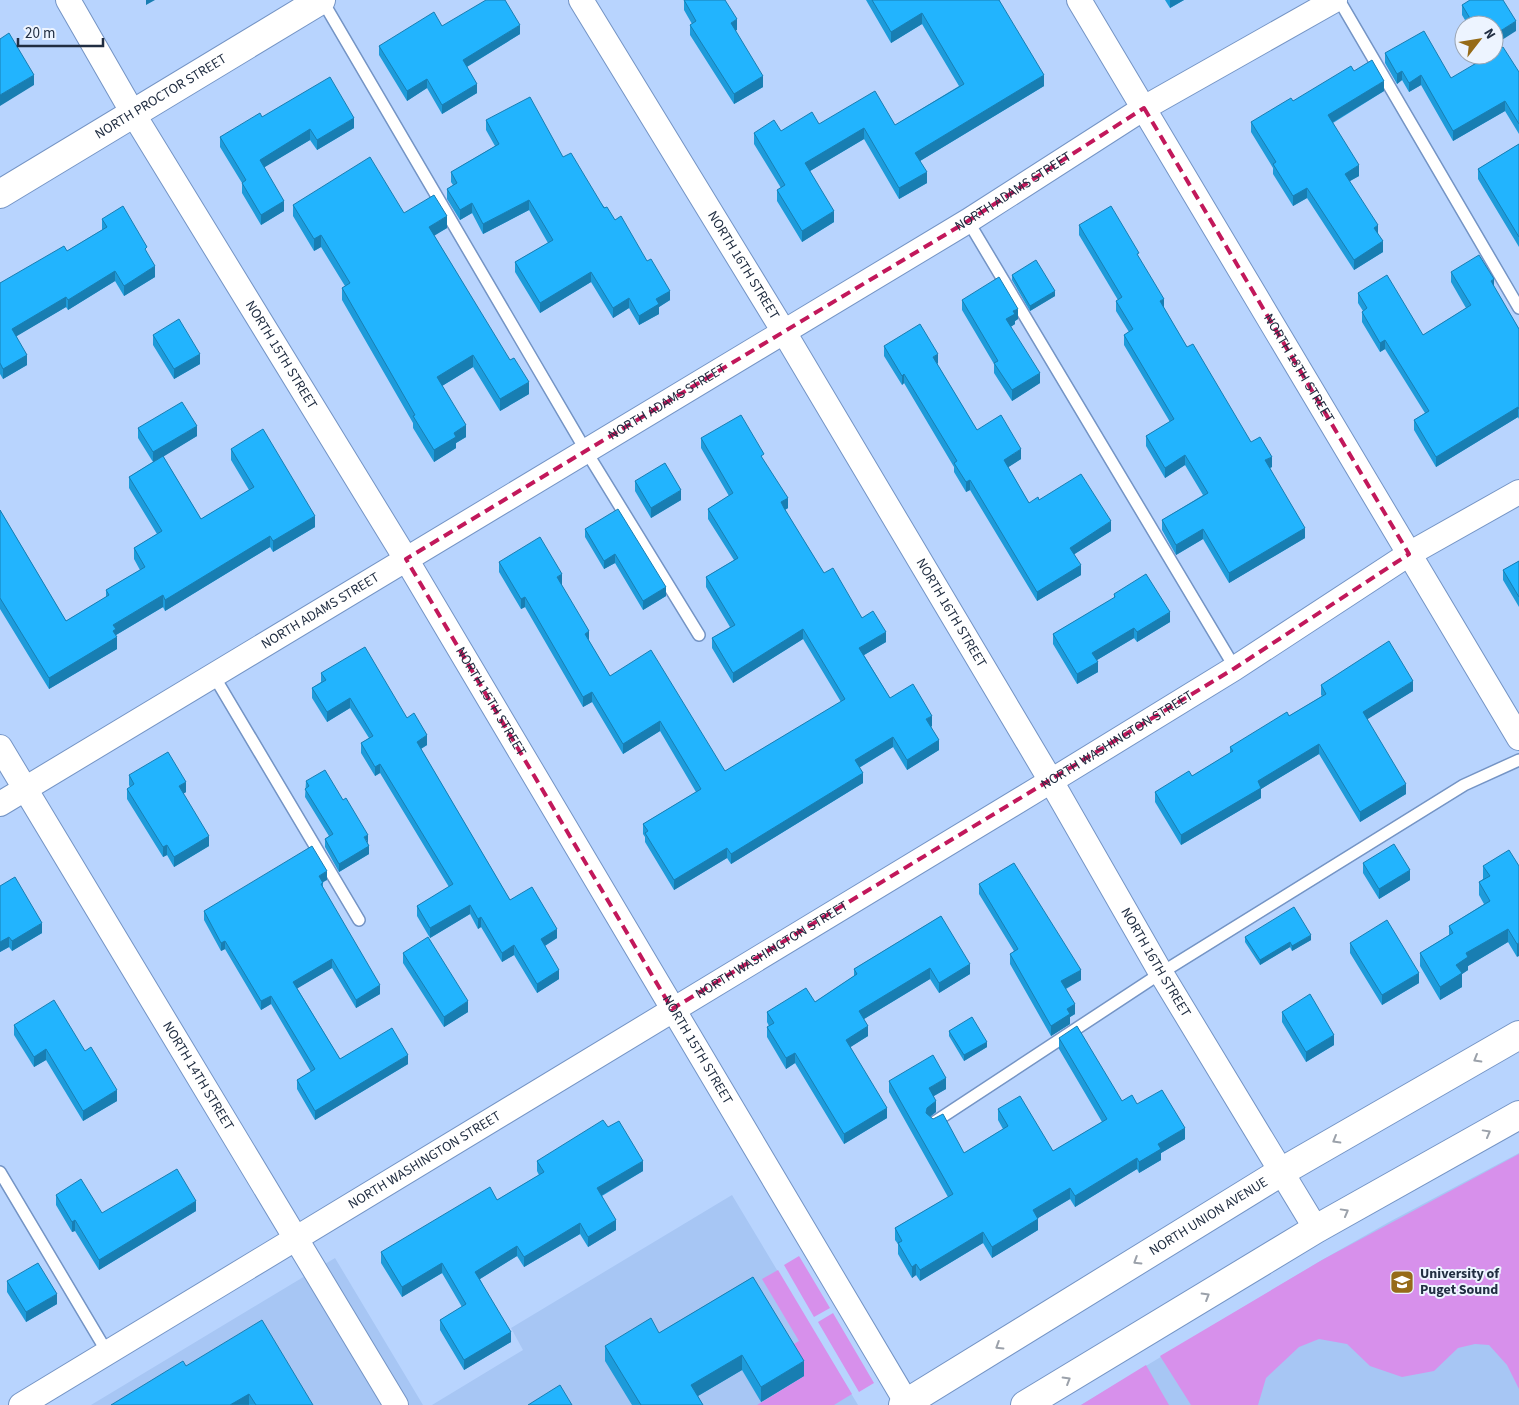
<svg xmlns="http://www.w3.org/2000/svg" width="1519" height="1405" viewBox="0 0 1519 1405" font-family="'Source Sans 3',sans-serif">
<rect width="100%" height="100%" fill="#b8d4fe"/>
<path fill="#a7c6f4" d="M1519,1153V1405H1081L1322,1260L1389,1222Z
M732,1195L858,1405H432L523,1350L511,1328Z
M335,1258L423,1405H91Z"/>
<path fill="#d790eb" d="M1519,1154V1389L1507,1365L1489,1345L1475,1344L1458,1348L1434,1371L1402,1377L1370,1366L1347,1344L1319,1339L1299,1347L1266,1378L1258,1405H1191L1160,1356L1322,1260Z
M799,1256L830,1308L814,1317L784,1265Z
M778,1270L852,1394L834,1405H757L804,1376L787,1348L799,1341L762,1279Z
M833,1313L874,1383L859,1392L818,1322Z
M1146,1365L1169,1405H1081Z"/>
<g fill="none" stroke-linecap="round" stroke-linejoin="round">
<g stroke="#7494c5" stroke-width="14">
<path id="lane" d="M322,0L586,451L699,635
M1339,0L1519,308
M968,221L1235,668
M214,676L359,920
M933,1123L1161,973L1464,785L1519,760
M0,1172L107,1352"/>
</g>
<g stroke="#7494c5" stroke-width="26">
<g id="street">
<path id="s1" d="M68,0L134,115L406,559L908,1405"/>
<path id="s2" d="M581,0L784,332L1051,781L1161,973L1316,1229"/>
<path id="s3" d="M1079,0L1519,738"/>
<path id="s4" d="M0,747L396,1405"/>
<path id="s5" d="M0,804L968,221L1144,108L1335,0"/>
<path id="s6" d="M21,1405L1051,781L1235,668L1409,554L1519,492"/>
</g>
</g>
<g stroke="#7494c5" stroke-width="30">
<g id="secondary">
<path id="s7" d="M0,194L321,0"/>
<path id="s8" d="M903,1405L1281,1172L1519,1035"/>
<path d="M1025,1405L1316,1229L1519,1115"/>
</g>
</g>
<use href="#lane" stroke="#fff" stroke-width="11"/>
<use href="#street" stroke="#fff" stroke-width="24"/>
<use href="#secondary" stroke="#fff" stroke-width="28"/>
</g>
<path fill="#1d9bda" d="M684,0L737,30H735L763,87L734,104L690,35V25L692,24L684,10Z
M866,0H999L1044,86L920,161L927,183L899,199L864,139L810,171L834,222L802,242L777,201V190L781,188L754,144V133L781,131L819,124L895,125L959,86L922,24L891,43Z
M1165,0H1184L1170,8Z
M1462,5L1516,31L1494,25H1468L1462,15Z
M442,26L520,34L467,67L477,93L442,114L427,88L407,101L379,55V46Z
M1385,53L1451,78L1519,72V134L1505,111L1453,141L1421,85L1409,92L1402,80L1397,84L1385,63Z
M1354,71L1384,91L1333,123L1359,176L1349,181L1378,234L1383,252L1354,270L1307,198L1293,206L1273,174V168L1251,132V122Z
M262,117L354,128L317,150L310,140L264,167L284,211L261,225L242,193V183L220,147V137Z
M486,120L563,157L615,220L670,300L659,307V314L639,325L629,308L613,318L591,282L540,313L515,272V262L548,243L529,210L483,234L472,213L460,220L447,199V189L453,185L451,182V172L495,146L486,130Z
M1519,144V247L1478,179V169Z
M293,205L404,213L447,228L434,235L529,394L500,411L473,367L442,386L466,437L456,443V448L434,462L413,428V423L342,300V288L345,286L321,247L314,251L293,216Z
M102,219L155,277L124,296L115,281L68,310L66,307L16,336L27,365L3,379L0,374V283L67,251L102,230Z
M1079,225L1139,258L1164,308L1187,347L1251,442L1272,467L1270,468L1305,538L1229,583L1203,539L1176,555L1162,530V520L1203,495L1185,465L1165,478L1146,446V436L1170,422L1124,345V335L1129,332L1116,311V301L1118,300L1079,235Z
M1451,272L1494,287L1519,329V419L1518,417L1436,467L1414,430V420L1425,413L1385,349L1380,352L1362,322V312L1363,311L1358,303V293L1423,335L1466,308L1451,282Z
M1012,275L1055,296L1030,311L1012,280Z
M962,300L1018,319L1015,321V324L1010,327L1040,383L1012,401L994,373V364L962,310Z
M153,335L200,364L174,379L153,345Z
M884,346L938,363L937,364L977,430L1021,459L1008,467L1029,503L1039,500L1111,531L1074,554L1081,575L1037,601L970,490L966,492L954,472V467L904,383L902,385L884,356Z
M138,428L197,436L163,456L201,519L249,490L231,460V449L315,527L273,552L270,547L165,611L163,607L116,635L117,649L49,689L0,609V510L66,621L106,597V590L140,570L134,559V548L157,534L129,488V477L153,462L138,438Z
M701,438L764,461L788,508L785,510L824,573L862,618L886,642L864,655L890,698L932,726L931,727L939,750L907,770L893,747L859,768L863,783L731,864L727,858L674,890L645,842V837L643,834V824L696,792L660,731L623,754L592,702L583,707L525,607L521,609L499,572V562L562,584L561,585L589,641L610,676L725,771L841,702L803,639L733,683L712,648V638L730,627L706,587V577L734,560L708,519V509L729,496L701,448Z
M635,481L681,500L651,518L635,491Z
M585,529L666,596L643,610L615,563L604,569L585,537Z
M1519,561V607L1503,580V570Z
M1114,594L1170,622L1137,642L1134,638L1097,660L1098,672L1077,684L1053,644V634L1114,598Z
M321,673L407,718L427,745L421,749L510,900L557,938L545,946L559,979L537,993L514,955L502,962L481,927L478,929L470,914L430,938L417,916V906L449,887L380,773L375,776L361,753V743L369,738L350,708L327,722L312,698V688L321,682Z
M1321,685L1413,691L1367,719L1406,794L1360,822L1319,754L1261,789V798L1181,845L1155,802V792L1192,776L1230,753V747L1289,716L1322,696L1321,695Z
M129,775L186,792L183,794L209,846L174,867L167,855L163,857L127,799V789L130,787L129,785Z
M306,781L368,843L369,854L339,872L325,847V839L329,836L305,797Z
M1363,863L1410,880L1379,899L1363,873Z
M1483,866H1519L1517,957L1508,942L1468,966V970L1462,974V987L1440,1000L1420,966V953L1449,935V926L1484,904L1479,895V882L1483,879Z
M327,880L323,882V888L380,994L356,1008L332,968L297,988L340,1059L408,1064L315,1120L297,1089V1080L311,1072L271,1004L261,1010L225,949L221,951L204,920V911Z
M979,884L1081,980L1066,989L1075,1014L1070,1017V1024L1051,1036L1010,964V954L1014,951L979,894Z
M0,886L42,933L12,951L9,947L0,952Z
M941,916L970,974L939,993L930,979L864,1019L868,1036L850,1047L887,1118L844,1144L795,1063L786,1069L767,1037V1027L769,1026L767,1022V1012L815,1002L854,976V969Z
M1245,937L1311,940L1292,951L1290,947L1260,965L1245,942Z
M1350,943L1419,983L1382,1005L1350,953Z
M403,953L468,1012L444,1027L403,963Z
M1282,1012L1334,1045L1306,1062L1282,1022Z
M14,1025L85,1051L117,1101L83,1121L46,1060L34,1067L14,1035Z
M949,1031L987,1047L964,1061L949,1036Z
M1059,1038L1122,1101L1137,1104L1185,1139L1161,1153V1160L1139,1173L1137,1169L1075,1207L1070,1199L1038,1218V1230L992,1258L983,1243L920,1281L916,1275L912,1278L898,1254V1244L895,1240V1228L948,1197L889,1092V1081L946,1089L933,1096L936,1112L930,1117L964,1153L1003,1129L998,1120V1109L1053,1151L1102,1122L1059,1049Z
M608,1127L643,1171L602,1196L616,1230L588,1247L580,1234L524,1267L517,1256L480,1279L511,1342L464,1370L440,1330V1320L462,1307L442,1273L402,1297L381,1263V1252L497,1200L539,1175L537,1171V1161Z
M56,1195L102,1213L196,1211L99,1270L75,1231L72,1232L56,1205Z
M753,1277L804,1376L761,1402L742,1370L698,1396L703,1405H632L605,1361V1346L659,1333Z
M7,1281L57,1304L26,1322L7,1292Z
M186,1366L313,1405H111Z"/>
<path fill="#187eb2" d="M146,0H155L146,5Z
M1170,0H1184L1170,8Z
M922,13V24L891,43V32Z
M737,19V30L731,33V23Z
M1516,21V31L1494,45V35Z
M520,25V34L463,69V60Z
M1402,71V80L1397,84V74Z
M34,75V85L0,106V95Z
M1044,75V86L915,164V153Z
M1421,75V85L1409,92V83Z
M763,76V87L734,104V94Z
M427,79V88L407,101V91Z
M1384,81V91L1328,125V115Z
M477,84V93L442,114V105Z
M1505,101V111L1453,141V131Z
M354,118V128L317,150V140Z
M864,128V139L805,174V163Z
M310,129V140L260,170V160Z
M1359,165V176L1345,184V174Z
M927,172V183L899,199V188Z
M1307,188V198L1293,206V196Z
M529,200V210L483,234V224Z
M284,201V211L261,225V215Z
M472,203V213L460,220V210Z
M834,211V222L802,242V231Z
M447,216V228L429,239V227Z
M1378,225V235L1374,228Z
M321,235V247L314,251V239Z
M1383,241V252L1354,270V260Z
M155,266V277L124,296V286Z
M115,271V281L68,310V300Z
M591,272V282L540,313V303Z
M1494,279V289L1491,281Z
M670,291V300L659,307V314L639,325V316L656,299Z
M1055,291V296L1030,311V306Z
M66,297V307L12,339V329Z
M629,298V308L613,318V308Z
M1164,299V309L1160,301Z
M1018,309V319L1015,321V324L1006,330V319L1013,311Z
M1385,340V349L1380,352V343Z
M200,354V364L174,379V369Z
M938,354V363L933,366V357Z
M27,355V365L3,379V369Z
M473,355V367L437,389V377Z
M1040,373V383L1012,401V390Z
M904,374V383L902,385V376Z
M529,382V394L500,411V399Z
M1518,407V417L1436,467V457Z
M466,425V437L456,443V448L434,462V450L454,433Z
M197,426V436L153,463V452Z
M1021,449V459L1004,470V460Z
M1185,455V465L1165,478V468Z
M1272,457V467L1265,470V460Z
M970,480V490L966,492V482Z
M681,490V500L651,518V508Z
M788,498V508L781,512V502Z
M315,516V527L273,552V541Z
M1111,521V531L1070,557V548Z
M1305,528V538L1229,583V573Z
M1203,529V539L1176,555V545Z
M270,536V547L165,611V600Z
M615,554V563L604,569V561Z
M1081,565V575L1037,601V592Z
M562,574V584L557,587V577Z
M666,587V596L643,610V601Z
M163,595V607L116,635V638L117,637V649L49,689V678L113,625Z
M525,597V607L521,609V599Z
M1170,612V622L1137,642V632Z
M1134,628V638L1092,663V653Z
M803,629V639L733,683V673Z
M589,631V641L585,634Z
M886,632V642L859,658V648Z
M1098,662V672L1077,684V674Z
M1413,681V691L1363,722V712Z
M592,692V702L583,707V697Z
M350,698V708L327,722V712Z
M932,716V726L926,729V719Z
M660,721V731L623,754V744Z
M427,735V745L417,751V742Z
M893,737V747L855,770V760Z
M939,740V750L907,770V760Z
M1319,744V754L1261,789V798L1181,845V835L1258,781Z
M380,764V773L375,776V767Z
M863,773V783L731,864V854Z
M186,782V792L179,796V786Z
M1406,784V794L1360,822V812Z
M368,835V843L364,837Z
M209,836V846L174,867V857Z
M167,845V855L163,857V847Z
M369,846V854L339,872V864Z
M727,848V858L674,890V880Z
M1410,870V880L1379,899V889Z
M327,871V880L319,884V876Z
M470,905V914L430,938V928Z
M481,917V927L478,929V919Z
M42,923V933L12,951V941Z
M557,929V938L541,948V939Z
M1508,929V942L1468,966V970L1462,974V987L1440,1000V987L1456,965L1466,953Z
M1311,935V940L1292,951V946Z
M9,937V947L0,952V942Z
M225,941V949L221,951V943Z
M1290,942V947L1260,965V960Z
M1519,943V956L1517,957V944Z
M514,945V955L502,962V953Z
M332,959V968L293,991V982Z
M970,964V974L939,993V983Z
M930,968V979L859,1022V1011Z
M559,970V979L537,993V984Z
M1081,970V980L1061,991V981Z
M1419,973V983L1382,1005V995Z
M380,985V994L356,1008V1000Z
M271,996V1004L261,1010V1001Z
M468,1001V1012L444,1027V1017Z
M1075,1004V1014L1070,1017V1024L1051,1036V1026L1067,1009Z
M868,1026V1036L846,1050V1040Z
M1334,1035V1045L1306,1062V1052Z
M987,1042V1047L964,1061V1055Z
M46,1049V1060L34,1067V1057Z
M795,1053V1063L786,1069V1058Z
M408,1055V1064L315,1120V1111Z
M946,1078V1089L929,1099V1088Z
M117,1090V1101L83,1121V1111Z
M936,1101V1112L927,1119L926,1113L927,1108Z
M887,1108V1118L844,1144V1134Z
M1185,1128V1139L1161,1153V1160L1139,1173V1162L1158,1144Z
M1137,1158V1169L1075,1207V1196Z
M643,1161V1171L597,1198V1188Z
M1070,1188V1199L1033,1221V1210Z
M196,1201V1211L99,1270V1260Z
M1038,1219V1230L992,1258V1247Z
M75,1220V1231L72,1232V1222Z
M616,1220V1230L588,1247V1237Z
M580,1223V1234L524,1267V1257Z
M983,1232V1243L920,1281V1270Z
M517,1246V1256L475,1282V1272Z
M442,1263V1273L402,1297V1287Z
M916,1264V1275L912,1278V1267Z
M57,1294V1304L26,1322V1312Z
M511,1332V1342L464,1370V1360Z
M742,1355V1370L691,1400V1385Z
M804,1361V1376L761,1402V1387Z
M249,1394V1405H230Z"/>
<path fill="#22b4fe" stroke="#187eb2" d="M486,0H505L520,25L463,60L477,84L442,105L427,79L407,91L379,46L434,12L442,26Z
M684,0H725L737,19L731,23L763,76L734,94L690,25L696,21Z
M872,0H999L1044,75L915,153L927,172L899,188L864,128L805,163L834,211L802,231L777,190L785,185L754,133L774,120L781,131L812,112L819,124L875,91L895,125L964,84L922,13L891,32Z
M1470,0H1503L1516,21L1494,35V25H1474L1462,5Z
M1424,31L1451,78L1490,55H1494V52L1503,47L1519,72V124L1505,101L1453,131L1421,75L1409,83L1402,71L1397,74L1385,53Z
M9,33L34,75L0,95V39Z
M1372,60L1384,81L1328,115L1359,165L1345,174L1378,225L1374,228L1383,241L1354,260L1307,188L1293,196L1273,164L1276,162L1251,122L1291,98L1293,101L1351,66L1354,71Z
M330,77L354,118L317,140L310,129L260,160L284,201L261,215L242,183L246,180L220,137L260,113L262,117Z
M530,97L563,157L571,153L604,208L607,207L615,220L621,216L647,261L651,259L670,291L656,299L659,304L639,316L629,298L613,308L591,272L540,303L515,262L553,240L529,200L483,224L472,203L460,210L447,189L457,183L451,172L499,144L486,120Z
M1519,144V237L1478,169Z
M370,157L404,213L434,195L447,216L429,227L510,360L514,358L529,382L500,399L473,355L437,377L466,425L454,433L456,437L434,450L413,416L415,415L342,288L350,283L321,235L314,239L293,205Z
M123,206L147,247L145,249L155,266L124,286L115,271L68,300L66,297L12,329L27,355L3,369L0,363V283L64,246L67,251L107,227L102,219Z
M1111,206L1139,253L1137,254L1164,299L1160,301L1187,347L1193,344L1251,442L1260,437L1272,457L1265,460L1305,528L1229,573L1203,529L1176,545L1162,520L1208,493L1185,455L1165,468L1146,436L1174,419L1124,335L1133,329L1116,301L1122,297L1079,225Z
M1479,255L1494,279L1491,281L1519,329V409L1518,407L1436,457L1414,420L1429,411L1385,340L1380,343L1362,312L1367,308L1358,293L1387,275L1423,335L1471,305L1451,272Z
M1036,260L1055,291L1030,306L1012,275Z
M999,277L1018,309L1013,311L1015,314L1006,319L1040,373L1012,390L994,363L998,361L962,300Z
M179,319L200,354L174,369L153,335Z
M920,324L938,354L933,357L977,430L1001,415L1021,449L1004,460L1029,503L1038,497L1039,500L1081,474L1111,521L1070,548L1081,565L1037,592L970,480L966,482L954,463L957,461L904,374L902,376L884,346Z
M182,402L197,426L153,452L138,428Z
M741,415L764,454L761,456L788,498L781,502L784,508L824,573L833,568L862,618L873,611L886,632L859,648L890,698L913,684L932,716L926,719L939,740L907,760L893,737L855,760L863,773L731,854L727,848L674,880L645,833L648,831L643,824L701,789L660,721L623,744L592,692L583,697L525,597L521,599L499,562L540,537L562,574L557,577L589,631L585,634L610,676L651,650L725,771L845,699L803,629L733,673L712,638L735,625L706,577L738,558L708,509L733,493L701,438Z
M263,429L315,516L273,541L270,536L165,600L163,595L113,625L116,629L113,631L117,637L49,678L0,598V510L66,621L109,595L106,590L145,567L134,548L162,531L129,477L163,456L201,519L254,487L231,449Z
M665,463L681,490L651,508L635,481Z
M618,509L666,587L643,601L615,554L604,561L585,529Z
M1519,561V597L1503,570Z
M1146,574L1170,612L1137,632L1134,628L1092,653L1098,662L1077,674L1053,634L1115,597L1114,594Z
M1389,641L1413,681L1363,712L1406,784L1360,812L1319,744L1258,781L1261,788L1181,835L1155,792L1189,771L1192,776L1233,751L1230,747L1287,712L1289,716L1326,694L1321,685Z
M365,647L407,718L414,713L427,735L417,742L510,900L532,887L557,929L541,939L559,970L537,984L514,945L502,953L481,917L478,919L470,905L430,928L417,906L453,884L380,764L375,767L361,743L373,736L350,698L327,712L312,688L326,680L321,673Z
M168,752L186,782L179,786L209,836L174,857L167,845L163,847L127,789L134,784L129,775Z
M325,770L343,800L346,798L368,835L364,837L369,846L339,864L325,839L333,834L305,789L309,786L306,781Z
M1394,844L1410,870L1379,889L1363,863Z
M312,846L327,871L319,876L323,883L321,884L380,985L356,1000L332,959L293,982L340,1059L392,1028L408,1055L315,1111L297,1080L315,1069L271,996L261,1001L225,941L221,943L204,911Z
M1509,850L1519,866V943L1517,944L1508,929L1466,953L1468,957L1456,965L1462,973L1440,987L1420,953L1453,933L1449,926L1490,901L1479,882L1490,876L1483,866Z
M1014,863L1081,970L1061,981L1075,1004L1067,1009L1070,1014L1051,1026L1010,954L1018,949L979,884Z
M15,877L42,923L12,941L9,937L0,942V886Z
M1294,907L1311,935L1292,946L1290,942L1260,960L1245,937Z
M941,916L970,964L939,983L930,968L859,1011L868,1026L846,1040L887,1108L844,1134L795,1053L786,1058L767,1027L774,1023L767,1012L806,988L815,1002L857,974L854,969Z
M1387,920L1419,973L1382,995L1350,943Z
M428,937L468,1001L444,1017L403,953Z
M1310,994L1334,1035L1306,1052L1282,1012Z
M54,1000L85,1051L91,1047L117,1090L83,1111L46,1049L34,1057L14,1025Z
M972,1017L987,1042L964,1055L949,1031Z
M1077,1026L1122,1101L1132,1095L1137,1104L1162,1090L1185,1128L1158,1144L1161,1149L1139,1162L1137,1158L1075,1196L1070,1188L1033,1210L1038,1219L992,1247L983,1232L920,1270L916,1264L912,1267L898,1243L902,1241L895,1228L953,1194L889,1081L933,1055L946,1078L929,1088L936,1101L927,1108L926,1113L933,1119L943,1114L964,1153L1008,1126L998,1109L1020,1096L1053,1151L1107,1119L1059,1038Z
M603,1120L608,1127L619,1121L643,1161L597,1188L616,1220L588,1237L580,1223L524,1257L517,1246L475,1272L511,1332L464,1360L440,1320L466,1304L442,1263L402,1287L381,1252L490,1187L497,1200L544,1172L537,1161Z
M177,1169L196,1201L99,1260L75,1220L72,1222L56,1195L81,1179L102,1213Z
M38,1263L57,1294L26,1312L7,1281Z
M753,1277L804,1361L761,1387L742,1355L691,1385L703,1405H641L605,1346L651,1318L659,1333Z
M262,1320L313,1405H256L249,1394L230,1405H111L183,1361L186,1366Z
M560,1385L572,1405H528Z"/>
<defs><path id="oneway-chevron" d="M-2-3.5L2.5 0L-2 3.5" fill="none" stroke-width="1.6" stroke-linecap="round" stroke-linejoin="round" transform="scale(1.25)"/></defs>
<g stroke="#9ba1aa">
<use href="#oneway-chevron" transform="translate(1477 1059) rotate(150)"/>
<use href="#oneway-chevron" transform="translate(1487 1133) rotate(-29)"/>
<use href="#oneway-chevron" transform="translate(1336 1140) rotate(150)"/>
<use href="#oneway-chevron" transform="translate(1345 1212) rotate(-29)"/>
<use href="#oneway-chevron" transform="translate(1137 1261) rotate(148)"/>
<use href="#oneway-chevron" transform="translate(1206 1296) rotate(-31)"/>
<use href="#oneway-chevron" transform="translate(999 1346) rotate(148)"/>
<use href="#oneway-chevron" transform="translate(1067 1380) rotate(-31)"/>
</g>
<path fill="none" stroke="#c2185b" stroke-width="4" stroke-dasharray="10 6" stroke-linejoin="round" d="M1144,108L1409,554L1235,668L672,1009L406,559L968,221Z"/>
<defs>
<g id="university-square" transform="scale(1.25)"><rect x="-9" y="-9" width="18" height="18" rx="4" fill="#966b18" stroke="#edf4ff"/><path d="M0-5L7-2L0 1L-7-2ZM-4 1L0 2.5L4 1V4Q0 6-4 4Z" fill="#fff"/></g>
</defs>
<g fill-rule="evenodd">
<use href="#university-square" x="1402" y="1282"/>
</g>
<g text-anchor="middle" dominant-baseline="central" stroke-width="4" stroke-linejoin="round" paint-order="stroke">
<g font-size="14" fill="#212e42" stroke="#edf4ff">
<text stroke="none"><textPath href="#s7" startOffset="188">NORTH PROCTOR STREET</textPath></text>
<text stroke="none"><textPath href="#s5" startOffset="1184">NORTH ADAMS STREET</textPath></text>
<text stroke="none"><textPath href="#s2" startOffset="311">NORTH 16TH STREET</textPath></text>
<text stroke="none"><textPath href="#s1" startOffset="414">NORTH 15TH STREET</textPath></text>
<text stroke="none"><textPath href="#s3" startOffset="429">NORTH 18TH STREET</textPath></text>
<text stroke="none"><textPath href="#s5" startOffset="779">NORTH ADAMS STREET</textPath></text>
<text stroke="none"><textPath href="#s5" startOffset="374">NORTH ADAMS STREET</textPath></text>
<text stroke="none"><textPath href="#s2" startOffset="716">NORTH 16TH STREET</textPath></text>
<text stroke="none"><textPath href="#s1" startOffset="819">NORTH 15TH STREET</textPath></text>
<text stroke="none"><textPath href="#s6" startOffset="1282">NORTH WASHINGTON STREET</textPath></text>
<text stroke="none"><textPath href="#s6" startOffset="878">NORTH WASHINGTON STREET</textPath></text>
<text stroke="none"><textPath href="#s2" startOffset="1121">NORTH 16TH STREET</textPath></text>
<text stroke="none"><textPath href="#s1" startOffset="1224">NORTH 15TH STREET</textPath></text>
<text stroke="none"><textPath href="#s4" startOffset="384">NORTH 14TH STREET</textPath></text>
<text stroke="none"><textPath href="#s6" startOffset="472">NORTH WASHINGTON STREET</textPath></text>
<text stroke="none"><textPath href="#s8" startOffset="359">NORTH UNION AVENUE</textPath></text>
</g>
<g font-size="14" font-weight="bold" fill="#212e42" stroke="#edf4ff" text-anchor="start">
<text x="1420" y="1274">University of<tspan x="1420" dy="16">Puget Sound</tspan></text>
</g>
</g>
<g transform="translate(1479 40) rotate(59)"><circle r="24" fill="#edf4ff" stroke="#9ba5b3"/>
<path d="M0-4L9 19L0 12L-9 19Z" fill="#966b18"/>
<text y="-8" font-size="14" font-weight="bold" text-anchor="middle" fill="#212e42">N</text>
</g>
<path d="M18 38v8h85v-8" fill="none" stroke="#212e42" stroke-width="2.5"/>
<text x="25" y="38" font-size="15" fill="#212e42" stroke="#edf4ff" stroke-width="4" paint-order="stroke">20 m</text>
</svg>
